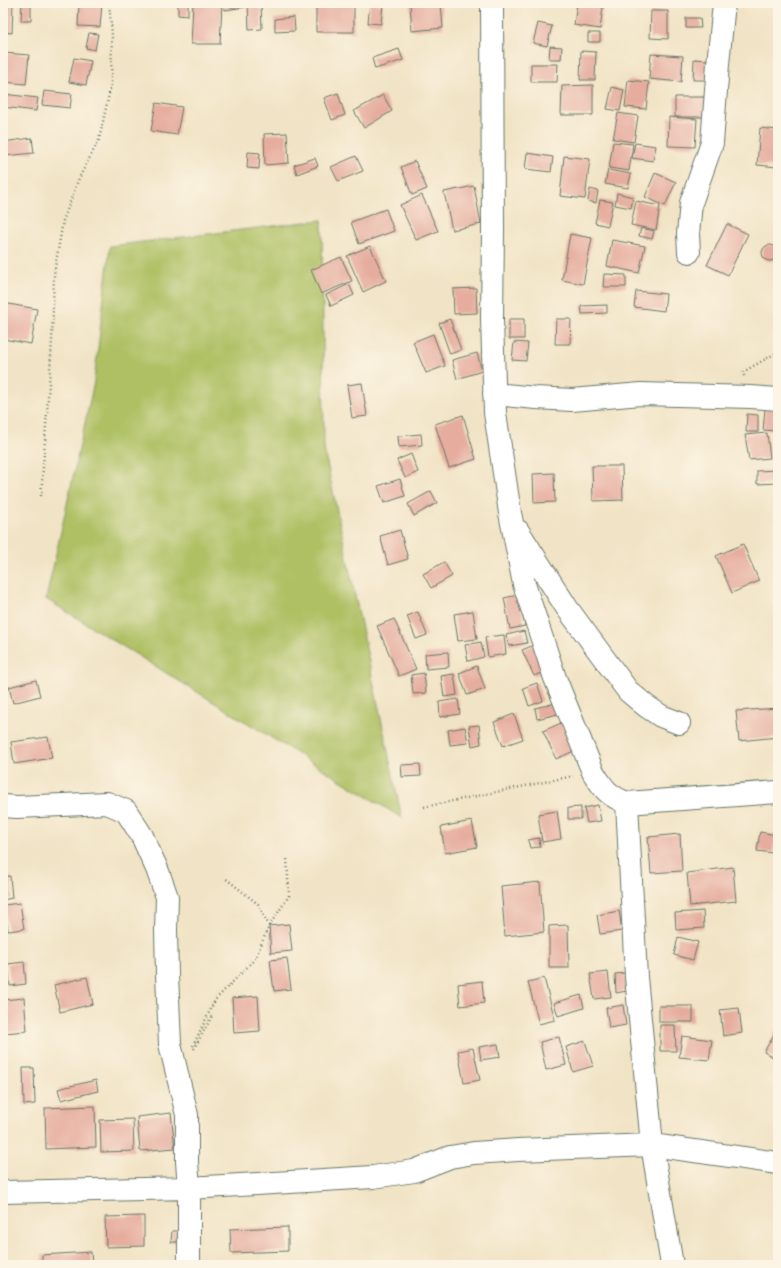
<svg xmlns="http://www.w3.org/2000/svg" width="781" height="1268" viewBox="0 0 781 1268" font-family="'Gochi Hand',sans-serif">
<rect width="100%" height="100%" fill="#fcf5e5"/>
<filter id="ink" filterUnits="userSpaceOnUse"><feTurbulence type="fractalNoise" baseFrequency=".025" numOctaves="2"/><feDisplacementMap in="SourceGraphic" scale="8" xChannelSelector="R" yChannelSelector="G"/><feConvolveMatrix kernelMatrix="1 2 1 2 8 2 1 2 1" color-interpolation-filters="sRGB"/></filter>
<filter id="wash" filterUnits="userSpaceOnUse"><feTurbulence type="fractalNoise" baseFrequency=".012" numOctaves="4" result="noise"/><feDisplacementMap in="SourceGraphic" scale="16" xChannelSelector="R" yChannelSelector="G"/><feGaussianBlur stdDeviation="0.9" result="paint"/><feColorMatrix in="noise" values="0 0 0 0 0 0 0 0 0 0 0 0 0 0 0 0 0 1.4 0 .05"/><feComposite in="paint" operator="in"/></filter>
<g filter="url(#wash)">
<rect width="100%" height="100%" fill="#f1e3c5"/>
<path fill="#aec063" stroke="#667e4c" d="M322,220L324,449L402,818L46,599L94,382L110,246Z"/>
<g id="blocks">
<path fill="#e6ad9f" d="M3,3H13L12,33L3,32Z
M22,3H31V21H21Z
M79,3H102L100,27L78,26Z
M178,3L188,4V16L178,15Z
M224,3H244L245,7L225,10Z
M248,3H261L262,29L249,30Z
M316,3H354V32H316Z
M370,3L383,4L381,24L368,23Z
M441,3L443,28L412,31L410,4Z
M577,3L603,7L600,29L574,25Z
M193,4H222L220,44H191Z
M651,11H668V39L650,38Z
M294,17L295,31L275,32V19Z
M686,18H700L701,28H686Z
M538,23L552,26L547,46L533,43Z
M89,33L98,34L95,50L86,48Z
M588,33H600V42H588Z
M550,46L562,47L561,59H549Z
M399,49L403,60L375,69L372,58Z
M581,51L596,52L595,80H580Z
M3,53L29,55L26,84L3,82Z
M651,54L683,56L681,82L649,79Z
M74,58L91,61L86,85L69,82Z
M694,59L708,60L707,80H693Z
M531,64H558L557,82H531Z
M628,80L649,82L646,109L625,107Z
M593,85V115H561L562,86Z
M612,87L624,90L620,111L607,109Z
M44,91L72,94L70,108L42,105Z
M338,93L345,115L332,120L324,98Z
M3,94L38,98L36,111L3,107Z
M383,95L392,111L364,128L354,111Z
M675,97H706V117H675Z
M156,103L182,107L177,135L151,131Z
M618,113L638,116L634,142L613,139Z
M669,117L697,119L695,147L668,146Z
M760,128L778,130V167L757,165Z
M287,133L289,163L265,165L264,134Z
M32,138L34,153L4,156L3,142Z
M613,142L633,144L629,171L609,168Z
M635,143L656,146L653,161L632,158Z
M248,152L260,153L259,169L247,168Z
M527,153L553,157L551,172L525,169Z
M356,156L363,171L338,181L331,167Z
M564,156L590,159L585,199L560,196Z
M315,158L318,166L297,174L294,165Z
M415,161L427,189L412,195L401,167Z
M608,170L631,174L628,188L605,184Z
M655,173L676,182L665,206L645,197Z
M474,186L481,224L452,230L444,192Z
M590,189L598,191L596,203L588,201Z
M617,193L633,197L631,208L615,205Z
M422,195L438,231L416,240L400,205Z
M600,200L613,202L608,226L595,223Z
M636,201L660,206L656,230L631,225Z
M386,209L394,231L359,244L351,222Z
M727,224L748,234L728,275L707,265Z
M641,228L654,231L652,239L639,236Z
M570,234L592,238L583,284L562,280Z
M612,240L645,246L639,273L607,266Z
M762 253a8 8 0 1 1 16 0a8 8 0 1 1-16 0Z
M370,246L386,281L363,292L347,256Z
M341,257L352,281L321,294L311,270Z
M604,274L626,275V287H603Z
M349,284L354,295L331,306L326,295Z
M476,288L477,313L454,314L453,289Z
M636,291L666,294L664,311L634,307Z
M3,303L37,309L31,344L3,339Z
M607,305V313L582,314L581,306Z
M450,319L461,350L450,354L439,323Z
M509,319H524V339H509Z
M556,319H571L570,344H555Z
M433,334L445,366L426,373L413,342Z
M514,342L528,343L526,361L512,360Z
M477,353L482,371L457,379L452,360Z
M362,383L367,416L352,418L347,385Z
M765,409H778V431L763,430Z
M747,414L758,415V432H746Z
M463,415L476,459L449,468L435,424Z
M767,433L770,458L749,460L745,435Z
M421,434L422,445L399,447L398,436Z
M411,454L418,472L405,478L397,460Z
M592,466H622L623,500L593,501Z
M778,470V483L757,484V471Z
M554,473L555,502L534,503L533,474Z
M400,479L405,496L384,503L378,486Z
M431,491L437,503L414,516L408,504Z
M400,530L408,559L388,565L380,536Z
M743,544L759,581L732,593L716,556Z
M444,562L452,576L431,588L423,574Z
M518,595L525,626L510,629L504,598Z
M473,611L477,639L458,641L454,614Z
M418,612L427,635L416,639L407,616Z
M394,619L416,669L399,676L377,626Z
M524,631L527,643L509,646L506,635Z
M504,635L506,654L488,657L485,637Z
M481,642L484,657L468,661L465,645Z
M534,645L545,671L534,676L522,650Z
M448,652L449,667L426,669L425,654Z
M477,666L485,689L467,695L459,673Z
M424,673L426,693L413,694L411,675Z
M454,674L457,695L444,697L441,676Z
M36,680L40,696L13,703L9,687Z
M537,683L543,701L529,706L523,688Z
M458,699L460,714L440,717L439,702Z
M556,703L558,714L537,719L535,708Z
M778,708V737L739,741L736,711Z
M514,714L523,739L503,746L494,722Z
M561,723L574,751L556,759L543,731Z
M479,725L481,744L472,746L469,726Z
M465,727L468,743L450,745L448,730Z
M48,737L52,758L14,764L11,742Z
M420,764L421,776L402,777L401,765Z
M598,805L601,821L587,823L584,808Z
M581,807V819H568V808Z
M557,811L561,839L542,842L538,814Z
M472,821L477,847L445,853L441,827Z
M760,832L776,835L773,853L757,851Z
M680,834L682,871L651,873L648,837Z
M539,838L540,847L530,848L528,840Z
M733,867L736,901L690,906L687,873Z
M10,876L12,898L3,900V877Z
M540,882L544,932L505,936L501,886Z
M20,903L24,929L8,931L4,905Z
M619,911L622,931L600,934L597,915Z
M703,911L704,928L676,930L675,913Z
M289,924L292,951L271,953L269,926Z
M568,925L569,968H549V926Z
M678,937L698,942L693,960L674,955Z
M287,958L291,989L274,991L270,960Z
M24,962L26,984L10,986L8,964Z
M608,972L611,997L594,999L590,974Z
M625,973L627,991L616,993L615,974Z
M87,977L93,1004L60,1012L54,985Z
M544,978L555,1020L539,1024L528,982Z
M482,981L484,1003L460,1006L458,984Z
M581,995L584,1008L558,1016L554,1003Z
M258,996L260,1031L234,1033L232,998Z
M24,998L27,1031L4,1033L3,1000Z
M623,1005L626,1025L609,1028L606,1008Z
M659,1006H693V1022H659Z
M739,1008L742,1033L723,1036L720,1010Z
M660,1025H675L676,1051H660Z
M776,1031L778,1032V1060L764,1052Z
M682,1036L712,1040L709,1060L679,1057Z
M559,1037L566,1065L546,1070L540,1042Z
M585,1041L593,1066L573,1072L566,1047Z
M498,1044L500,1057L481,1060L479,1047Z
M473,1048L480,1080L464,1083L458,1051Z
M23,1068H34L35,1104L24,1105Z
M96,1080L98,1091L61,1100L58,1089Z
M95,1106L96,1147L46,1149L45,1108Z
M171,1113L175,1148L140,1151L137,1117Z
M133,1119L134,1151L101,1152L100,1120Z
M144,1216V1246L106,1247L105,1217Z
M288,1227V1251L231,1253L230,1229Z
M172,1231H181V1242H171Z
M91,1252L92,1265H42V1255Z"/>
</g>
</g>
<g filter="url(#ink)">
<use href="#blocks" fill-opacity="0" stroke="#687767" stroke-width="1"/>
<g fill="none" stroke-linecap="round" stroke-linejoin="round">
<g stroke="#687767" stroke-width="24">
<path id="minor" d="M492,3L493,231L492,320L495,413L510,513L524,584L555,678L593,772C604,789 607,795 627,803L636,977L652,1145L672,1265
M689,252L688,234L691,203L712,143L718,64L724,3
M494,394L536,398L572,400L641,394L751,397L778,399
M518,531L567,608L628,691L646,706L661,716L679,723
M627,803L778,792
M3,806L17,807L107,803L126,811L142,836L157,869L167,897L166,930L167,974L170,1044L187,1115V1162L189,1188L373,1177L414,1171L450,1157L474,1153L518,1150L652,1145L778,1163
M3,1192L189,1188V1265"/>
</g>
<path stroke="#687767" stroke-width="2.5" stroke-dasharray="1 3" stroke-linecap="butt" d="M744,376L743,372L778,352
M41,496L52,341L54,274L63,221L79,178L99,140L111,85L112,35L109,3
M424,807L573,776
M269,926L289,896L287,857
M193,1046L215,1000L255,959L269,926L258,904L225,878
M194,1049L212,1016"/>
<use href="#minor" stroke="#fff" stroke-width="22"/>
</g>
</g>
<rect width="781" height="1268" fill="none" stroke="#fcf5e5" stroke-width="16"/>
</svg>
